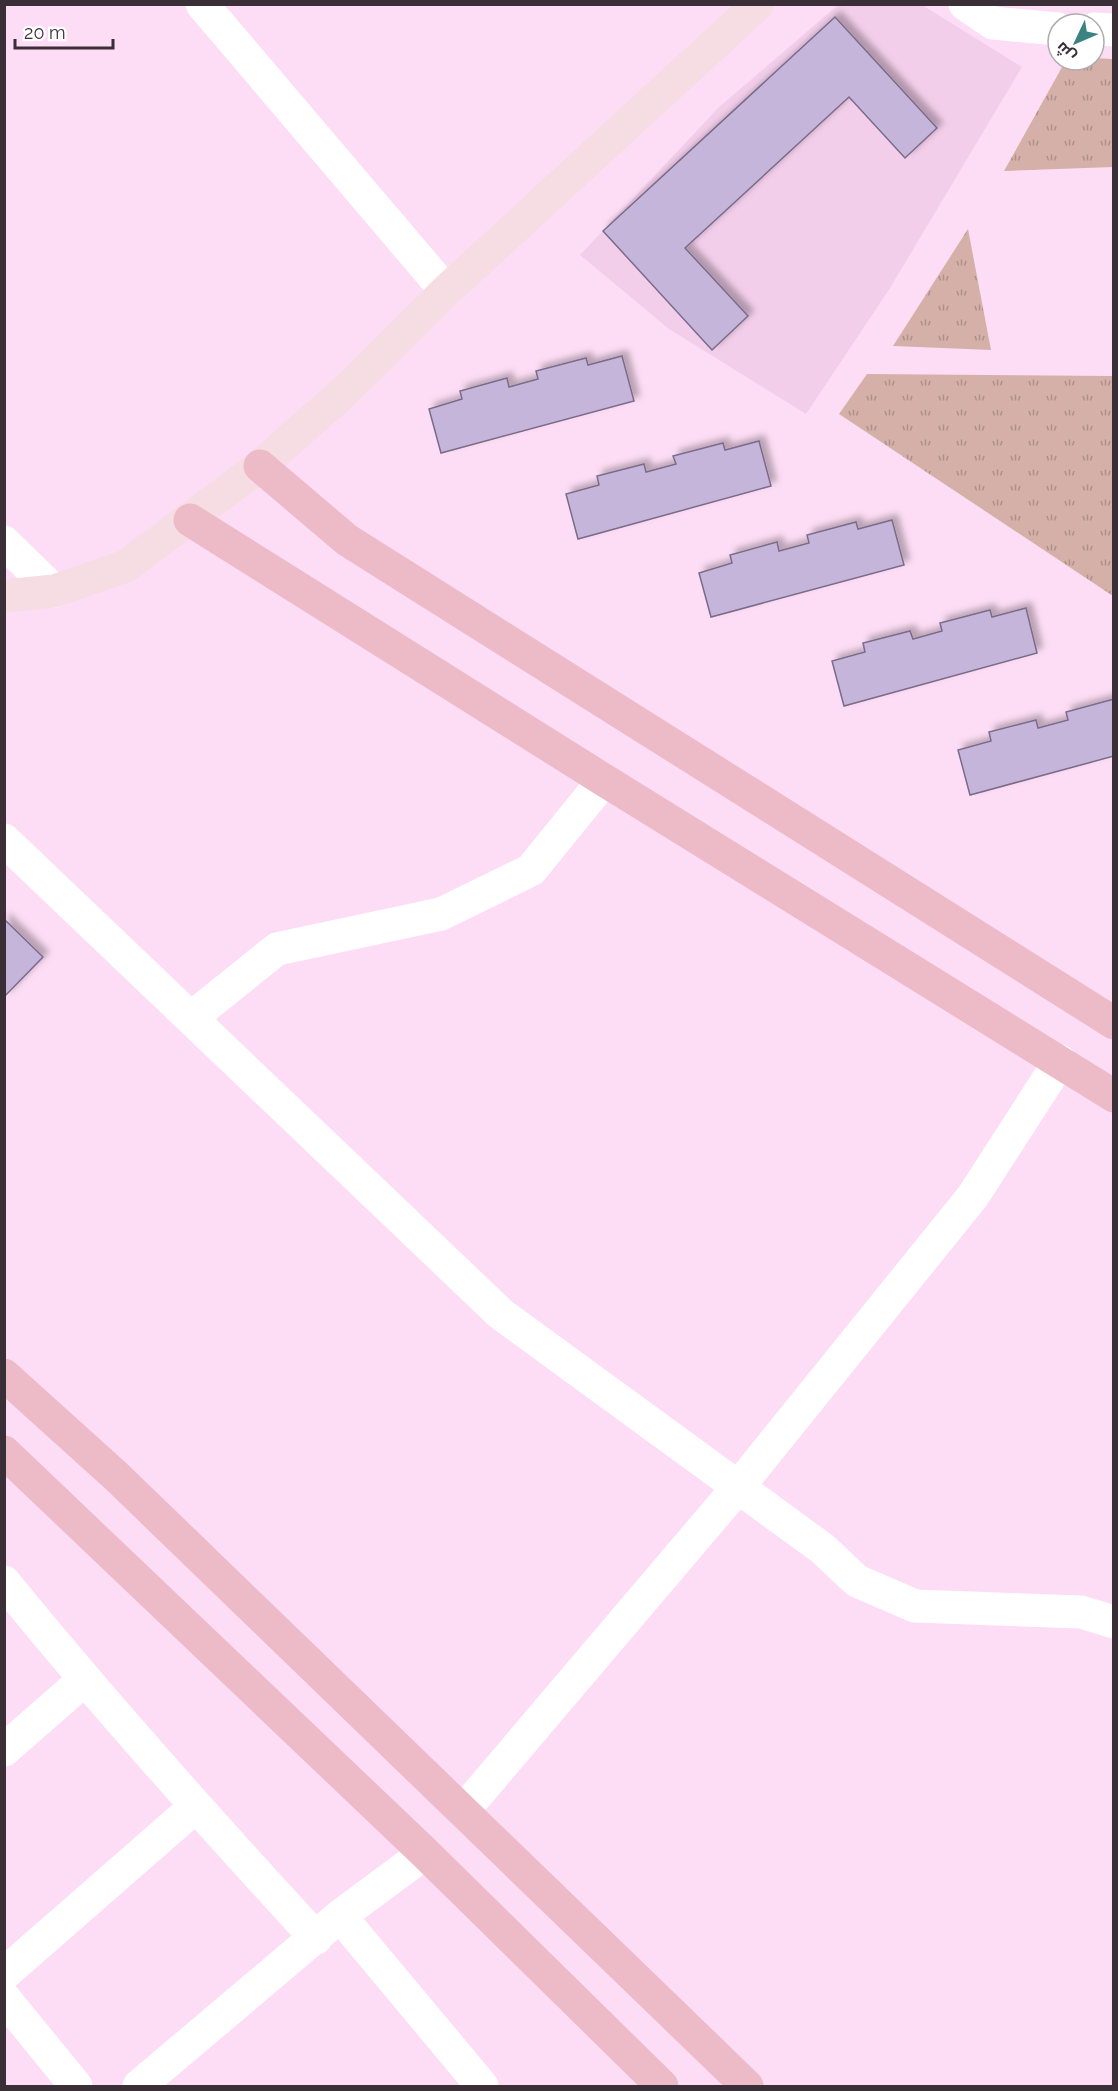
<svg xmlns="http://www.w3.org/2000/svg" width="1118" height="2091" viewBox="0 0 1118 2091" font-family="Raleway,Cairo,sans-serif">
<defs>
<pattern id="park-tufts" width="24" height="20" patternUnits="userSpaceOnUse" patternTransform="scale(1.5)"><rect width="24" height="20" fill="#d5b0a8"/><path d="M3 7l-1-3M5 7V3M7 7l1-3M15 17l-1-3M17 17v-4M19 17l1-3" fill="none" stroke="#ae908a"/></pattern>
<filter id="shadow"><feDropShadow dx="5.5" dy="-5.5" stdDeviation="3" flood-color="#0004"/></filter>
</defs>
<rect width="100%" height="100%" fill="#fdddf5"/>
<path fill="#f3ceea" d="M838,5H922L1022,67L890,288L806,414L669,329L580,255L719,107Z"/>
<path fill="url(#park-tufts)" d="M1094,58L1113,59V167L1004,171L1066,60H1094Z
M968,229L991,350L893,346Z
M867,374L1113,376V596L839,414Z"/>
<path fill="#c6b5da" stroke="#7a6c89" stroke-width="1.5" filter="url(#shadow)" d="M835,17L937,128L905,158L849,97L685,248L748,316L712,350L603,231Z
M622,356L634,401L441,453L429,409L462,399L460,391L507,378L509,387L538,379L536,371L586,358L588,365Z
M759,441L771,486L578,539L566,494L599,485L597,476L644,464L646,472L676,464L673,456L723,443L725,450Z
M892,520L904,565L711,617L699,573L732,563L730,555L777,542L779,551L809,543L807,535L856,522L858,529Z
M1026,608L1037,653L844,706L832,661L865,652L863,643L910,631L913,639L942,631L940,623L990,610L992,617Z
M1114,699V756L970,795L958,750L991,741L989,732L1036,720L1038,728L1068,720L1066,712Z
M4,919L43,957L4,997Z"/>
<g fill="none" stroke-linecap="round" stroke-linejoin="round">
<path stroke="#fff" stroke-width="33" d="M202,4L446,291
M965,4L993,23L1058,29
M1094,29L1114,30
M4,542L54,591
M4,840L501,1314L823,1549L857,1581L915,1606L1081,1612L1114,1622
M191,1018L277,949L441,914L531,870L604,780
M4,1582C104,1705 209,1822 316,1938
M4,1750L84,1680
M463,1811L739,1486L973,1196L1060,1061
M340,1916L482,2086
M4,1974L195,1807
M4,1998L76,2086
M139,2086L340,1916L425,1853"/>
<path stroke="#f6dde3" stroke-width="33" d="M4,596L54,591L126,566L260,466L344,392L446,291L758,4"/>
<path stroke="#edbbc8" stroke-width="33" d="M260,466L347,540L1114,1023
M190,520L604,780L1114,1096
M4,1375L116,1476L747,2086
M4,1452L425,1853L662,2086"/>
</g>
<rect width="1118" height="2091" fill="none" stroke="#3a2e37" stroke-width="12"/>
<g transform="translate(1076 42) rotate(226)"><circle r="28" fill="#ffffff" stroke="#b0abaf" stroke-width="1.5"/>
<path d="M0-4.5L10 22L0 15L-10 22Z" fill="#3b8381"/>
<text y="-9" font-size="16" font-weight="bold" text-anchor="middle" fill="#3a2e37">ش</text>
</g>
<path d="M15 39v9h98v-9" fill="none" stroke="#3a2e37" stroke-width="3"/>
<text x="24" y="39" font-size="18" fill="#3a2e37" stroke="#ffffff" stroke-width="4.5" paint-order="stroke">20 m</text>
</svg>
